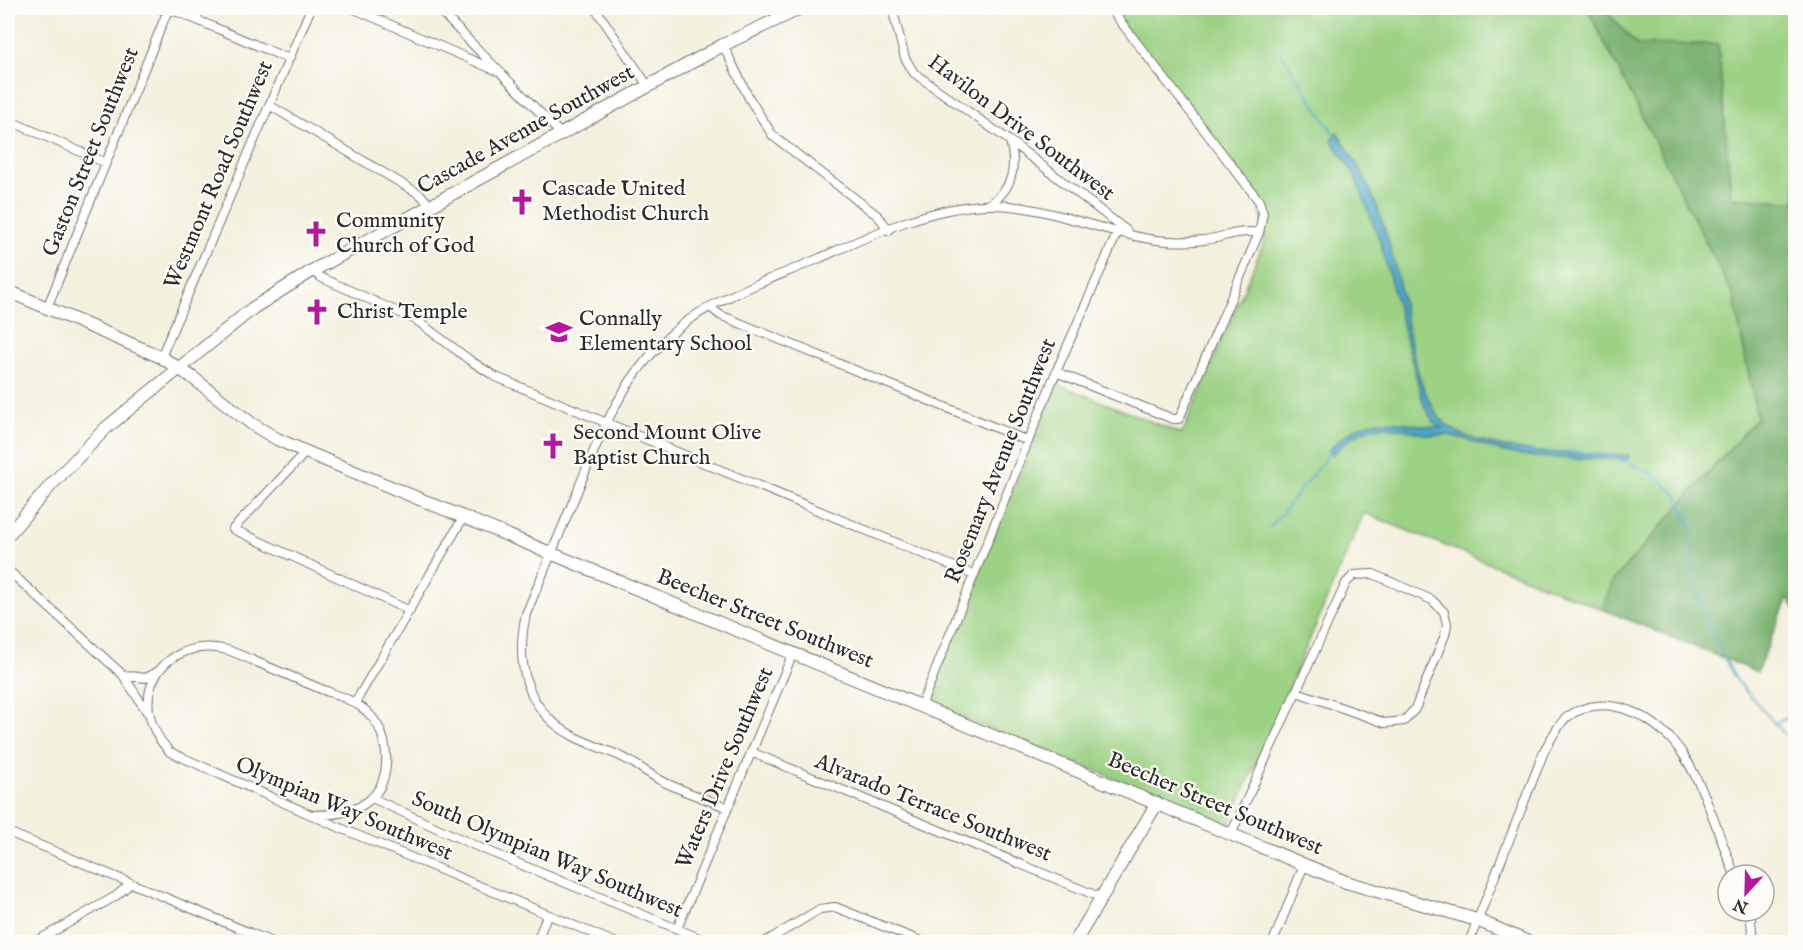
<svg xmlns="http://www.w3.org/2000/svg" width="1803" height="950" viewBox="0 0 1803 950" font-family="'IM FELL English',serif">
<rect width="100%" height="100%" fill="#fdfcf7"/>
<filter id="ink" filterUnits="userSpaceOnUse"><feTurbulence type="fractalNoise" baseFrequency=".0167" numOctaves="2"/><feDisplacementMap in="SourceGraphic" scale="12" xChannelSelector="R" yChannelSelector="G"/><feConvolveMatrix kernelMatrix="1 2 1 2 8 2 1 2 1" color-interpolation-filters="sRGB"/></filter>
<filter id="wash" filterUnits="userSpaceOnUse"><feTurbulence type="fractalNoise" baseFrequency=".008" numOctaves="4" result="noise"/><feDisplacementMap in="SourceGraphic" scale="24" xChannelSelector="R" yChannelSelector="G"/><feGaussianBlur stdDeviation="1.35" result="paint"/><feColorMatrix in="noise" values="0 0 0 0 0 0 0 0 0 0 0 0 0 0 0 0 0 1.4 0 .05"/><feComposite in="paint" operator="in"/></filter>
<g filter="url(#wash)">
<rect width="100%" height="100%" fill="#f4f0de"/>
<path fill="#9bd284" stroke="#637e58" stroke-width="1.5" d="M1109,8H1587L1734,297L1757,418L1613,581L1602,609L1364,513L1230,824L924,703L1057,384L1182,434L1265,240L1258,198Z
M1603,8H1795V202L1731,197L1718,44L1637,45Z"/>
<path fill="#7cb472" stroke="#54704e" stroke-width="1.5" d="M1587,8H1603L1637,45L1718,44L1731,197L1795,202V609L1788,598L1757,672L1602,609L1613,581L1757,418L1734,297Z"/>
<path fill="#48a6c7" stroke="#3a6879" stroke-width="1.5" d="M1337,132C1352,156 1366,178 1376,204C1386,231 1394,260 1400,288C1408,326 1417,409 1454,430C1501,456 1575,454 1629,455V459C1589,458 1548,461 1509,453C1490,449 1471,440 1452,436C1444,434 1436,436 1429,435C1385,425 1367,418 1333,454L1328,451C1368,407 1391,423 1442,428L1434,422L1424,406L1380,241L1354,174L1332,140Z"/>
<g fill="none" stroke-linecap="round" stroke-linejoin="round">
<path stroke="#48a6c7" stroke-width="2" d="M1279,50L1335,136
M1548,452L1574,451L1608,455
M1619,459L1652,473L1678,496L1691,528L1694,586L1714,640L1737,681L1796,747
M1270,528L1332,450
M1775,724L1786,718L1796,708"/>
</g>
</g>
<g filter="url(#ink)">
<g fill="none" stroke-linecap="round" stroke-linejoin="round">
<g stroke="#71706a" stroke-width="10">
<path id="street" d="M157,8L178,12L289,59
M352,8L497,71
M437,8L561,134
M595,8L648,86
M892,8L905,58L914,73L1010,141L1127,231
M196,19L201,8
M723,45L749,98L773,136L878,216L889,230
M269,105L421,195L430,206
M8,120L106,163
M988,205C1013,190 1017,168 1010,141
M312,271L322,278L416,320L471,361L496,377L974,575
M710,307L720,315L1028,441
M47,308L168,10
M161,357L311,8
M1056,372L1173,419H1179L1259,233L1263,213L1259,201L1110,8
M306,452L233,529L410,611
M8,570L123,675L147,712
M123,675L146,678L159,671
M355,703L463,518
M921,706L1056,372L1118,231
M751,752L1102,898
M372,798L476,846L709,942
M728,808C707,799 684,792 664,782C650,775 638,765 624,758C608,750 590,745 573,736C525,710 515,663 526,614C543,573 560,532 577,492C603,428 623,375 677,329C717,296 773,279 820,258C871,235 929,207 986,205C1044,203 1100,233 1157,240C1172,242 1188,242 1204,240C1222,238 1240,229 1259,233
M312,815C338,815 366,812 380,787C392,763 386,728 366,711C354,700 336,695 321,689C290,676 259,663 228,650C160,634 122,702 170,752L345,830L614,942
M8,832L272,942
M1231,834L1346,583L1354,575L1373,574L1432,600L1444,612L1447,624L1445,635L1415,709L1404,721L1385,723L1297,692
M1750,911L1753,942
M677,929L793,653
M35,942L116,896L131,883
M537,942L547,915
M765,942L820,909L835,907L923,942
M1273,942L1304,865
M1469,942L1545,749C1552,738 1557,726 1566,718C1606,687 1661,719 1684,756C1706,790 1719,837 1735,875"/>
</g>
<g stroke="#71706a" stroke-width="14">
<path id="secondary" d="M8,291L161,357L192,377L252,424L277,439L306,452L1346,882L1477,920L1528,942
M8,535L51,485L106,428L253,308L312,271L723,45L801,8
M1075,942L1157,803"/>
</g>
<use href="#street" stroke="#fff" stroke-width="8"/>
<use href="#secondary" stroke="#fff" stroke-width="12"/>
</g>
</g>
<defs>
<g id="church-bare" transform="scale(2.07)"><path d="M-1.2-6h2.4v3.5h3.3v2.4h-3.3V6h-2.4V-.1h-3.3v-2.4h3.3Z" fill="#b5179e" stroke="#fdfcf7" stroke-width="2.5" paint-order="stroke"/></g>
<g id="school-bare" transform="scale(2.07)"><path d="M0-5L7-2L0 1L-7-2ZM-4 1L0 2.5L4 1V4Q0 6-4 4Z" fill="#b5179e" stroke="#fdfcf7" stroke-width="2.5" paint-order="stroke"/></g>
</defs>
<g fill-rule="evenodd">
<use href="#church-bare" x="522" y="202"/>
<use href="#church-bare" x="316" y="234"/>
<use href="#church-bare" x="317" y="312"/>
<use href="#school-bare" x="559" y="332"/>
<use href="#church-bare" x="553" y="446"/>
</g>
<g text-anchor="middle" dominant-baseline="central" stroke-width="4.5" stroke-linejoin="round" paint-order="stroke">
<g font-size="22" fill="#2b2b2b" stroke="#fdfcf7">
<text transform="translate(1021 128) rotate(37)">Havilon Drive Southwest</text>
<text transform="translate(526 130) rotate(-29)">Cascade Avenue Southwest</text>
<text transform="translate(91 152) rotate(-68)">Gaston Street Southwest</text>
<text transform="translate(219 175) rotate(-67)">Westmont Road Southwest</text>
<text transform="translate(1001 461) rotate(-68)">Rosemary Avenue Southwest</text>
<text transform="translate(765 619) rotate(22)">Beecher Street Southwest</text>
<text transform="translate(725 768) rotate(-67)">Waters Drive Southwest</text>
<text transform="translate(1215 804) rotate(23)">Beecher Street Southwest</text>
<text transform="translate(933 808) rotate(22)">Alvarado Terrace Southwest</text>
<text transform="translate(344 809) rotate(23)">Olympian Way Southwest</text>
<text transform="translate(547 855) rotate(23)">South Olympian Way Southwest</text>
</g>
<g font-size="22" fill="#2b2b2b" stroke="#fdfcf7" text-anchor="start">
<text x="542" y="189">Cascade United<tspan x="542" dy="25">Methodist Church</tspan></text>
<text x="336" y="221">Community<tspan x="336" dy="25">Church of God</tspan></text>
<text x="337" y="312">Christ Temple</text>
<text x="579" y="319">Connally<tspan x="579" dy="25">Elementary School</tspan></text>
<text x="573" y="433">Second Mount Olive<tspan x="573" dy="25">Baptist Church</tspan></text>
</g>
</g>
<rect width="1803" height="950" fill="none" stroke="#fdfcf7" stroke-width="30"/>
<g transform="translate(1746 893) rotate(202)"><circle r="28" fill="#fdfcf7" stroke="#a9a8a5" stroke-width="1.5"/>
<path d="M0-4.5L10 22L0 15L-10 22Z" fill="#b5179e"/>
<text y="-9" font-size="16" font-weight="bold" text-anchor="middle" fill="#2b2b2b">N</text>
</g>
</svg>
